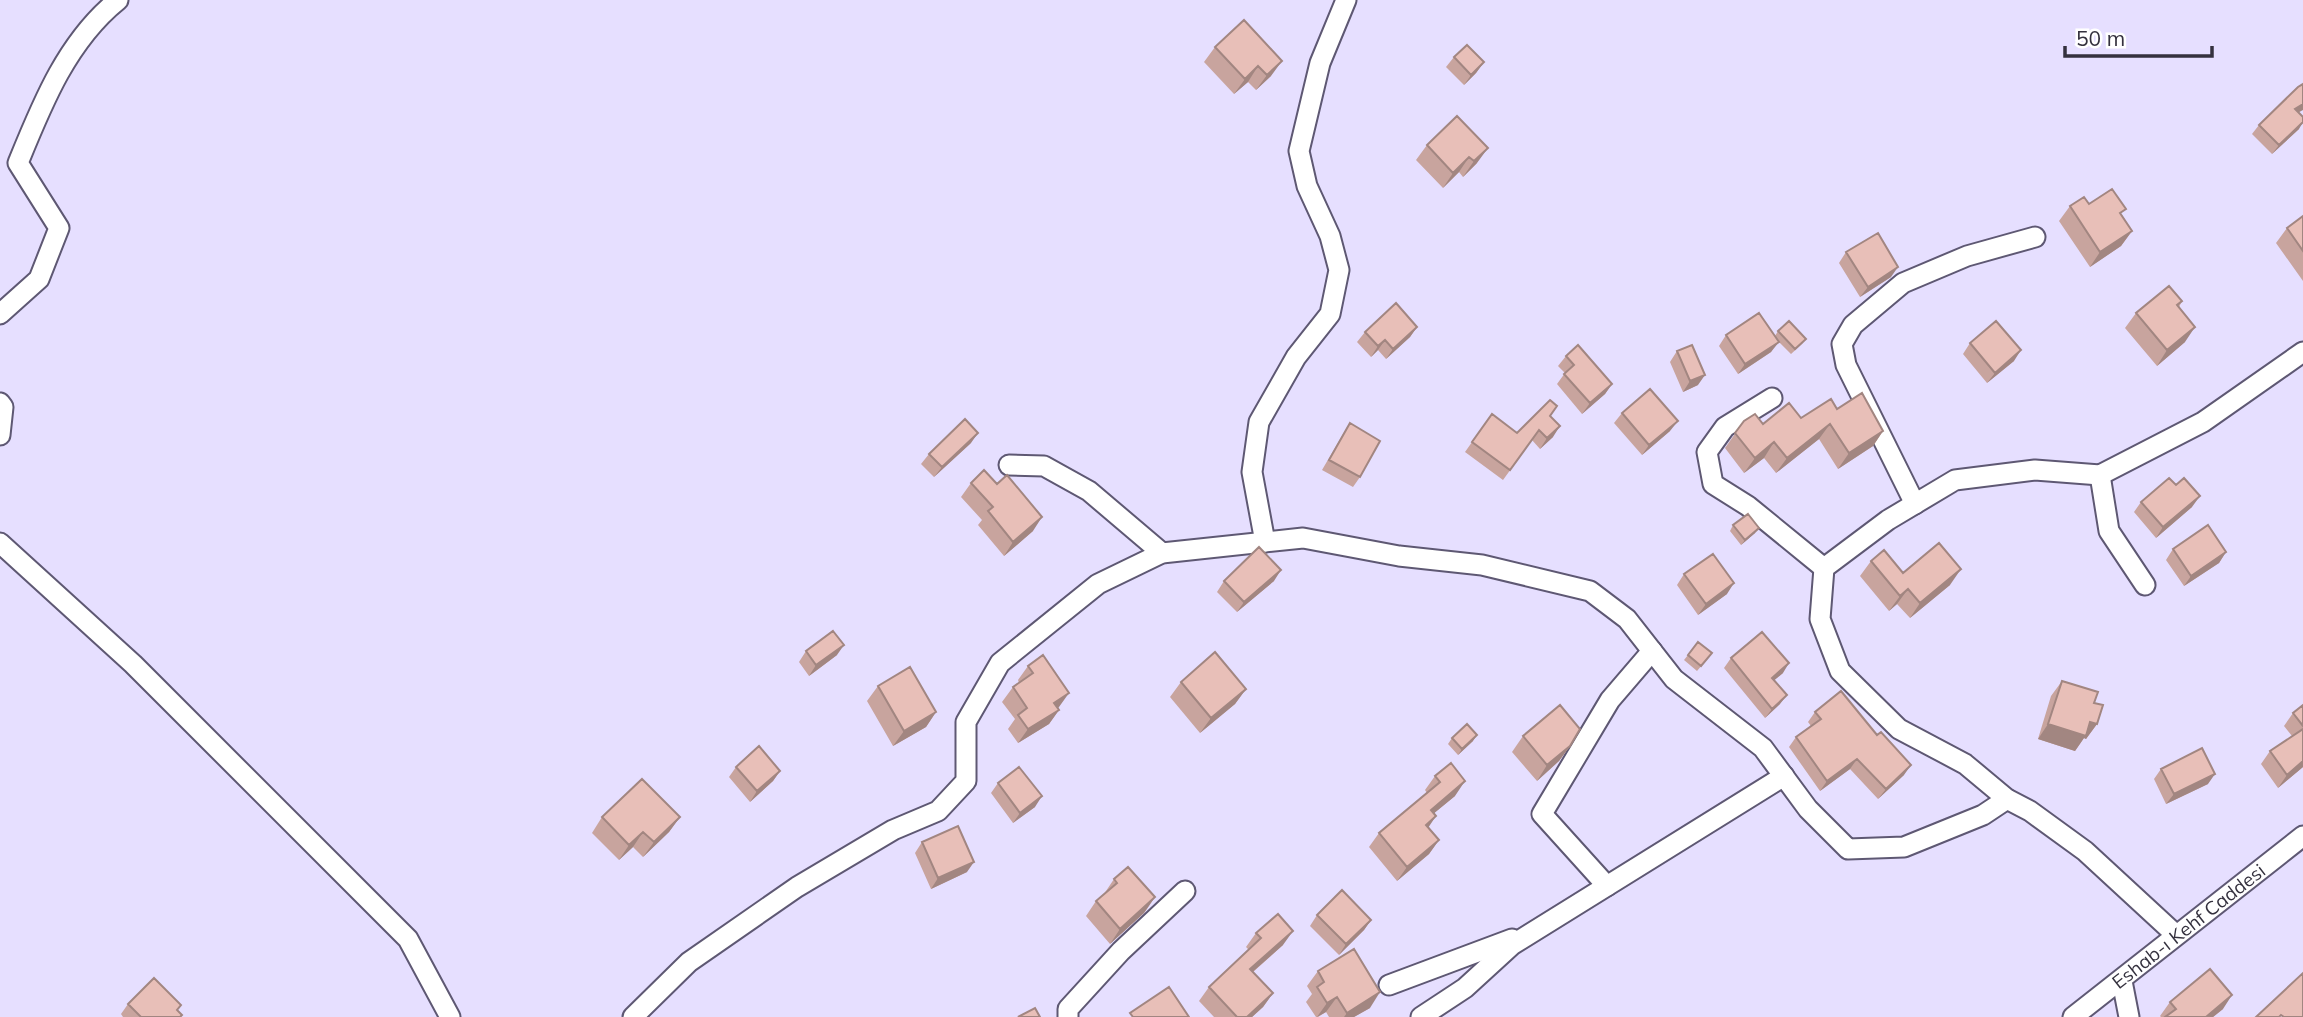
<svg xmlns="http://www.w3.org/2000/svg" width="2303" height="1017" viewBox="0 0 2303 1017" font-family="Mulish,sans-serif">
<rect width="100%" height="100%" fill="#e6dfff"/>
<g fill="none" stroke-linecap="round" stroke-linejoin="round">
<g stroke="#5e5873" stroke-width="23">
<g id="minor">
<path d="M0,314L39,279L59,228L18,163C42,104 67,41 118,0"/>
<path d="M1772,398L1725,427L1707,452L1713,484L1748,506L1824,568"/>
<path d="M0,403L3,407L0,435"/>
<path d="M1009,465L1044,466L1089,491L1162,553"/>
<path d="M2100,475L2109,531L2145,585"/>
<path d="M1915,504L1846,365L1842,344L1853,325L1903,283L1967,256L2035,237"/>
<path d="M1265,542L1252,472L1259,422L1296,357L1330,314L1339,270L1330,236L1307,186L1299,151L1320,63L1346,0"/>
<path d="M0,543L133,664L408,939L450,1017"/>
<path d="M1607,886L1542,814L1610,700L1652,651"/>
<path d="M2175,934L2085,851L2030,811L2007,799L1965,764L1899,729L1840,671L1820,619L1824,568L1888,520L1955,480L2035,470L2100,475L2203,422L2303,352"/>
<path d="M2122,981L2129,1017"/>
<path d="M1389,985L1512,939"/>
<path d="M633,1017L689,962L797,887L893,830L938,811L966,781V722L1000,663L1098,584L1162,553L1303,538L1399,556L1482,565L1590,591L1627,619L1674,679L1763,748L1808,809L1848,849L1904,847L1983,815L2007,799"/>
<path d="M1068,1017V1009L1121,951L1185,891"/>
<path d="M1421,1017L1465,988L1512,945L1784,776"/>
<path id="s1" d="M2073,1017L2303,836"/>
</g>
</g>
<use href="#minor" stroke="#fff" stroke-width="19"/>
</g>
<path fill="#c8a49e" d="M1244,20L1271,76L1256,90L1248,82L1234,94L1204,62L1215,47Z
M1454,57L1484,62L1476,73L1464,85L1446,67Z
M2303,110L2298,112L2299,129L2272,154L2252,134L2259,125Z
M1457,116L1477,163L1463,177L1459,172L1443,188L1416,160L1427,145Z
M2089,204L2122,215L2132,231L2121,246L2090,267L2059,221L2070,206Z
M2303,216V281L2276,243L2287,228Z
M1846,252L1891,277L1860,297L1839,263Z
M2182,301L2179,307L2185,342L2157,366L2125,328L2136,313Z
M1417,327L1410,337L1386,359L1378,350L1371,357L1357,342L1365,332Z
M1778,331L1806,339L1802,344L1791,354L1777,340L1771,352L1738,374L1719,346L1726,335L1775,336Z
M1970,343L2014,361L1987,383L1963,354Z
M1677,351L1698,385L1683,392L1670,362Z
M1566,356L1612,384L1605,394L1582,414L1557,384L1565,373L1558,366Z
M1837,409L1883,431L1873,446L1838,469L1819,439L1776,473L1764,458L1744,473L1725,448L1744,421L1763,424L1801,418Z
M1622,413L1670,431L1642,455L1614,423Z
M1492,414L1517,433L1550,416L1553,437L1540,449L1532,440L1503,480L1465,452Z
M1350,423L1360,477L1353,487L1322,470L1343,434Z
M971,443L934,477L921,464L929,454Z
M971,483L997,484L1033,531L1004,556L978,525L982,520L961,497Z
M2176,485L2192,507L2156,538L2134,512L2141,502Z
M1733,525L1755,533L1741,545L1730,531Z
M2173,549L2226,552L2219,563L2184,586L2166,560Z
M1871,561L1903,573L1950,585L1910,618L1897,604L1889,611L1860,576Z
M1684,574L1727,594L1698,615L1677,585Z
M1224,581H1274L1237,612L1217,592Z
M806,651L837,655L809,676L799,662Z
M1688,655L1708,658L1697,671L1684,660Z
M1731,658L1783,673L1774,680L1780,704L1765,718L1724,668Z
M1028,666L1059,707L1058,708L1059,710L1049,724L1018,743L1008,729L1015,719L1002,702L1013,687L1019,683L1018,680Z
M2062,681L2094,703L2097,724L2086,739L2084,738L2075,751L2038,739L2051,696Z
M1181,682L1246,689L1235,704L1200,733L1170,697Z
M878,686L936,712L926,727L893,746L867,701Z
M2303,705V767L2278,788L2261,764L2270,751L2292,736L2284,726L2293,713Z
M1815,712L1904,775L1878,799L1850,769L1820,791L1789,747L1796,737L1811,726L1808,722Z
M1523,736L1570,746L1559,761L1537,781L1512,752Z
M1452,738L1473,741L1458,755L1448,744Z
M736,767L780,771L773,781L750,802L729,777Z
M2161,769L2208,784L2166,804L2154,779Z
M1435,776L1455,796L1434,813L1428,827L1439,840L1429,854L1397,881L1369,847L1379,833L1427,793L1425,790Z
M998,783L1035,807L1013,823L991,793Z
M602,817H680L669,832L643,857L633,847L619,860L592,833Z
M922,842L967,872L931,889L915,853Z
M1114,879L1155,897L1144,913L1110,944L1086,916L1096,901L1104,894Z
M1317,915L1371,920L1364,930L1339,955L1310,926Z
M1256,933L1283,945L1253,972L1273,993L1263,1007L1252,1017H1214L1199,1001L1209,987L1249,950L1246,947Z
M1318,971L1370,1008L1354,1017H1329L1326,1012L1318,1017H1316L1306,1002L1312,994L1307,986Z
M2170,1002L2223,1009L2213,1017H2161L2160,1016Z
M128,1004L178,1011L180,1017H123L121,1014Z"/>
<path fill="#a28681" d="M1282,61L1271,76L1256,90L1267,75Z
M1484,62L1476,73L1464,85L1471,75Z
M1258,66L1248,82L1234,94L1245,79Z
M2303,104V110L2288,118L2295,109Z
M2303,122L2299,129L2272,154L2279,145Z
M1488,148L1477,163L1463,177L1474,161Z
M1469,157L1459,172L1443,188L1453,173Z
M2132,231L2121,246L2090,267L2100,252Z
M1898,267L1891,277L1860,297L1868,287Z
M1417,327L1410,337L1386,359L1393,349Z
M2195,327L2185,342L2157,366L2167,350Z
M1385,340L1378,350L1371,357L1378,346Z
M1779,342L1771,352L1738,374L1745,364Z
M2021,350L2014,361L1987,383L1995,373Z
M1705,375L1698,385L1683,392L1690,381Z
M1612,384L1605,394L1582,414L1590,403Z
M1678,421L1670,431L1642,455L1649,445Z
M1830,424L1819,439L1776,473L1787,458Z
M1560,426L1553,437L1540,449L1547,438Z
M1883,431L1873,446L1838,469L1849,453Z
M978,433L971,443L934,477L942,467Z
M1774,442L1764,458L1744,473L1755,458Z
M2200,496L2192,507L2156,538L2163,527Z
M1042,517L1033,531L1004,556L1013,542Z
M1759,528L1755,533L1741,545L1745,540Z
M2226,552L2219,563L2184,586L2191,576Z
M1961,569L1950,585L1910,618L1920,603Z
M1281,570L1274,581L1237,612L1244,602Z
M1734,583L1727,594L1698,615L1706,604Z
M1908,589L1897,604L1889,611L1900,596Z
M844,645L837,655L809,676L816,665Z
M1789,663L1783,673L1765,688L1772,678Z
M1246,689L1235,704L1200,733L1211,718Z
M1069,693L1059,707L1044,718L1054,703Z
M1787,695L1780,704L1765,718L1772,709Z
M1059,710L1049,724L1018,743L1028,729Z
M936,712L926,727L893,746L904,731Z
M2090,722L2097,724L2086,739L2084,738L2075,751L2038,739L2048,724Z
M1477,735L1473,741L1458,755L1462,749Z
M1570,746L1559,761L1537,781L1547,765Z
M1857,759L1850,769L1820,791L1827,781Z
M2303,761V767L2278,788L2287,775Z
M1911,765L1904,775L1878,799L1886,789Z
M780,771L773,781L750,802L757,791Z
M2215,774L2208,784L2166,804L2174,794Z
M1465,781L1455,796L1421,824L1431,810Z
M1042,796L1035,807L1013,823L1020,813Z
M1436,816L1426,831V825Z
M680,817L669,832L643,857L654,842Z
M643,832L633,847L619,860L629,845Z
M1439,840L1429,854L1397,881L1407,867Z
M974,862L967,872L931,889L938,878Z
M1155,897L1144,913L1110,944L1120,929Z
M1371,920L1364,930L1339,955L1346,944Z
M1293,931L1283,945L1240,983L1250,969Z
M1380,992L1370,1008L1354,1017H1344L1347,1013Z
M1273,993L1263,1007L1252,1017H1247Z
M2232,995L2223,1009L2213,1017H2206Z
M1337,997L1326,1012L1317,1017L1327,1003Z"/>
<path fill="#e8bfb8" stroke="#a28681" stroke-width="2" d="M1244,20L1282,61L1267,75L1258,66L1245,79L1215,47Z
M1467,45L1484,62L1471,75L1454,57Z
M2303,84V104L2295,109L2303,117V122L2279,145L2259,125L2298,87Z
M1457,116L1488,148L1474,161L1469,157L1453,173L1427,145Z
M2112,189L2126,209L2120,213L2132,231L2100,252L2070,206L2084,197L2089,204Z
M2303,216V251L2287,228Z
M1878,233L1898,267L1868,287L1846,252Z
M2169,286L2182,301L2177,305L2195,327L2167,350L2136,313Z
M1396,303L1417,327L1393,349L1385,340L1378,346L1365,332Z
M1759,313L1779,342L1745,364L1726,335Z
M1789,321L1806,339L1795,349L1778,331Z
M1996,321L2021,350L1995,373L1970,343Z
M1578,345L1612,384L1590,403L1564,374L1574,365L1566,356Z
M1692,345L1705,375L1690,381L1677,351Z
M1650,389L1678,421L1649,445L1622,413Z
M1862,393L1883,431L1849,453L1830,424L1787,458L1774,442L1755,458L1735,433L1744,421L1755,414L1763,424L1789,403L1801,418L1831,399L1837,409Z
M1550,400L1557,406L1550,416L1560,426L1547,438L1539,430L1510,470L1472,442L1492,414L1517,433Z
M965,419L978,433L942,467L929,454Z
M1350,423L1380,441L1360,477L1329,460Z
M984,470L997,484L1007,475L1042,517L1013,542L988,511L993,507L971,483Z
M2169,478L2176,485L2184,478L2200,496L2163,527L2141,502Z
M1748,514L1759,528L1745,540L1733,525Z
M2208,525L2226,552L2191,576L2173,549Z
M1939,543L1961,569L1920,603L1908,589L1900,596L1871,561L1884,550L1903,573Z
M1259,547L1281,570L1244,602L1224,581Z
M1713,554L1734,583L1706,604L1684,574Z
M833,631L844,645L816,665L806,651Z
M1762,632L1789,663L1772,678L1787,695L1772,709L1731,658Z
M1698,642L1712,653L1701,666L1688,655Z
M1215,652L1246,689L1211,718L1181,682Z
M1043,655L1069,693L1054,703L1059,710L1028,729L1018,715L1027,708L1013,687L1033,673L1028,666Z
M910,667L936,712L904,731L878,686Z
M2062,681L2098,692L2094,703L2103,705L2097,724L2090,722L2086,736L2048,724Z
M1841,691L1877,735L1881,732L1911,765L1886,789L1857,759L1827,781L1796,737L1821,719L1815,712Z
M1560,705L1580,729L1570,746L1547,765L1523,736Z
M2303,705V726L2293,713Z
M1467,724L1477,735L1462,749L1452,738Z
M2303,729V761L2287,775L2270,751Z
M759,746L780,771L757,791L736,767Z
M2202,748L2215,774L2174,794L2161,769Z
M1451,763L1465,781L1431,810L1436,816L1426,825L1439,840L1407,867L1379,833L1440,782L1435,776Z
M1019,767L1042,796L1020,813L998,783Z
M642,779L680,817L654,842L643,832L629,845L602,817Z
M958,826L974,862L938,878L922,842Z
M1128,867L1155,897L1120,929L1096,901L1117,883L1114,879Z
M1342,890L1371,920L1346,944L1317,915Z
M1278,914L1293,931L1250,969L1273,993L1247,1017H1237L1209,987L1261,938L1256,933Z
M1354,949L1380,992L1347,1013L1337,997L1327,1003L1317,987L1324,982L1318,971Z
M2210,969L2232,995L2206,1017H2165L2176,1009L2170,1002Z
M2303,973V1017H2284L2281,1015L2279,1017H2256Z
M154,978L181,1005L177,1010L182,1015L180,1017H141L128,1004Z
M1169,987L1189,1017H1133L1130,1013Z
M1035,1008L1040,1017H1018Z"/>
<g text-anchor="middle" dominant-baseline="central" stroke-width="6" stroke-linejoin="round" paint-order="stroke">
<g font-size="19" fill="#34313e" stroke="#fff">
<text stroke="none"><textPath href="#s1" startOffset="147">Eshab-ı Kehf Caddesi</textPath></text>
</g>
</g>
<path d="M2065 46v10h147v-10" fill="none" stroke="#34313e" stroke-width="3.5"/>
<text x="2076" y="46" font-size="21" fill="#34313e" stroke="#ffffff" stroke-width="5" paint-order="stroke">50 m</text>
</svg>
